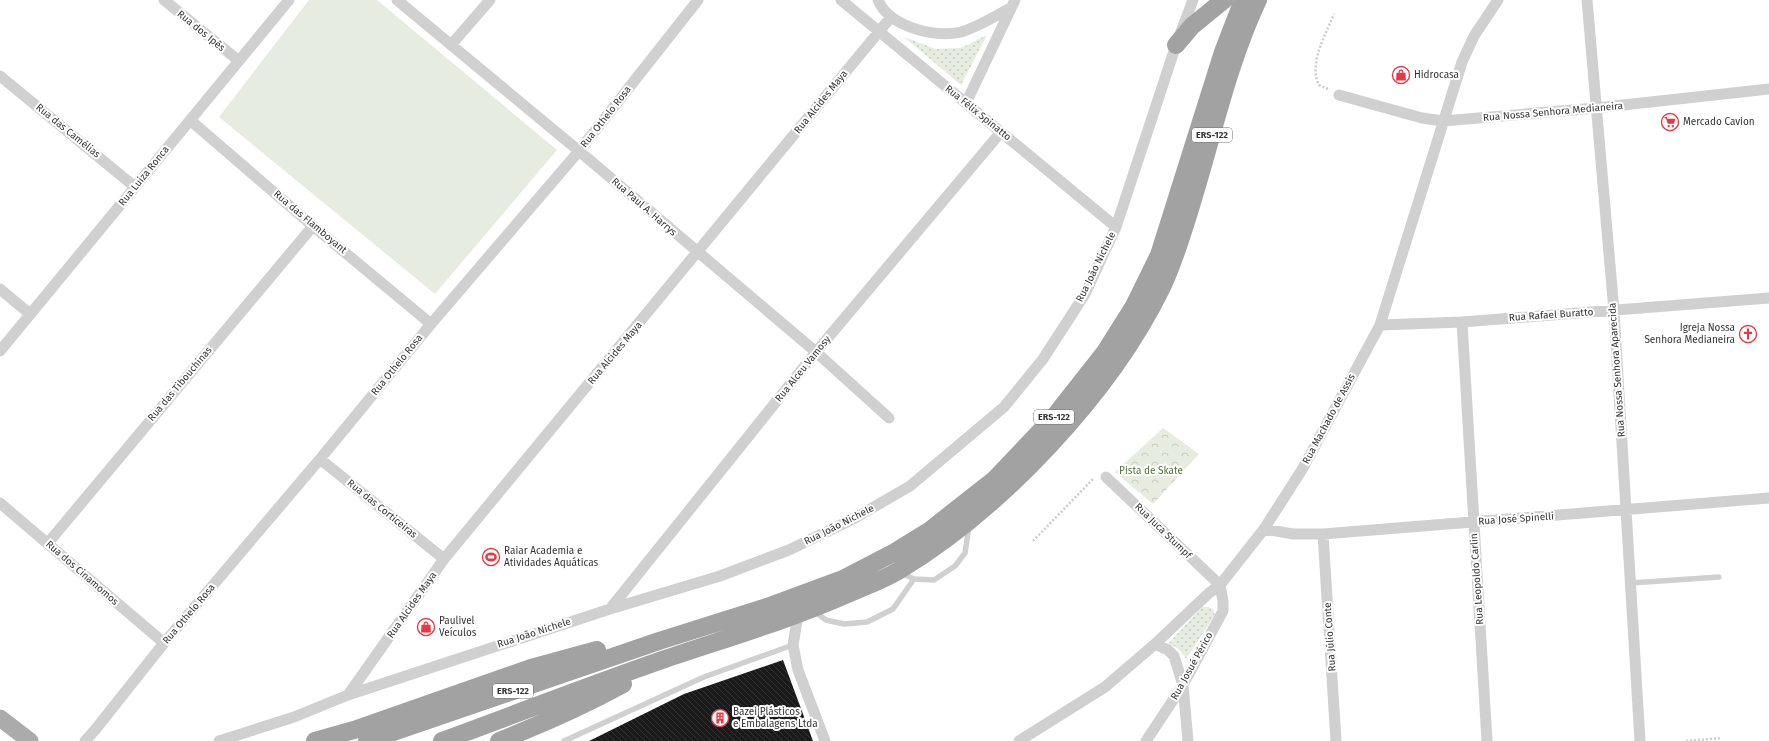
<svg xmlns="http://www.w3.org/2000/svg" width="1769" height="741" viewBox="0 0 1769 741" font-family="'Fira Sans',sans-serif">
<defs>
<pattern id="grass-dots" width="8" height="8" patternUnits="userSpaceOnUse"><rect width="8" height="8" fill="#e6ecdf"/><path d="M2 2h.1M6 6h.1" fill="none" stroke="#c6cbc0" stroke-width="1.8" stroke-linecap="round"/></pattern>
<pattern id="forest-crowns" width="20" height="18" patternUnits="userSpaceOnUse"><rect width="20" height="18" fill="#e6ecdf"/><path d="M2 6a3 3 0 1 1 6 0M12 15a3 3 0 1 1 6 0" fill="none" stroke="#c6cbc0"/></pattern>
<pattern id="building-back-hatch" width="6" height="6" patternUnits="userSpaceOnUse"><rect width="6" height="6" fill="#1a1a1a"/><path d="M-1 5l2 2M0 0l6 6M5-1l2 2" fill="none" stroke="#333"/></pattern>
</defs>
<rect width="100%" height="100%" fill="#fff"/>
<path fill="url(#grass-dots)" d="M987,35L961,85L904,37L936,49L961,48Z
M1202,607H1208L1213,609L1215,615L1186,659C1181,650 1177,647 1168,644Z"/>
<path fill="url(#forest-crowns)" d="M1163,428L1199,454L1153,504L1115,472Z"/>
<path fill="#e6ecdf" d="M309,0H377L557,150L435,294L219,117Z"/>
<path fill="url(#building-back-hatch)" d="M783,660L813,741H589L684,694Z"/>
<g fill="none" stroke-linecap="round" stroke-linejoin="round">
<path stroke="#cdcdcd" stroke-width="2.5" stroke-dasharray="2 2" stroke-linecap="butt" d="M1328,89L1319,85C1308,64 1326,34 1334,14
M1033,541L1094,478
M1686,741L1722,738"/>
<path stroke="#d0d0d0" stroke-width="5.5" d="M901,573L914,579L934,580L955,566L965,553L969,526
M1631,583L1719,577
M814,611L826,620L844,624L867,622L893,609L914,579
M564,741L704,677L793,645"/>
<path stroke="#d0d0d0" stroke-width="11" d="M164,0L239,61
M397,0L579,151L816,352L889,418
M841,0L1116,227
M878,0C889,27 935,38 961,32C978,27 995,16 1011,8
M1587,0L1614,311L1640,741
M451,45L490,0
M0,76L135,187
M1339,95L1422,118L1443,121L1596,108L1769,89
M966,103L1015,0
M190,120L313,226L431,324
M0,289L30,314
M1462,322L1487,741
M1380,325L1462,322L1769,298
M0,351L289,0
M320,459L444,559
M1106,477L1220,585
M0,503L164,643
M1264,529L1293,534H1323L1769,498
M1323,534L1336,741
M48,543L313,226
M610,609L816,352L1001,132
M798,615L793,645L798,670L825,741
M1155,644L1168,650L1174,656L1183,685L1188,741
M348,695L444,559L891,17
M85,741L95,730L164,643L320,459L431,324L579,151L698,0
M219,741L294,717L348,695L610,609L720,576L789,550L855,518L910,486L1004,407L1043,359L1085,294L1116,227L1176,45L1193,0
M1019,741L1105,687L1155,644L1209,593L1220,585L1264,529L1303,468L1380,325L1462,62L1474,36L1498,0
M1146,741L1183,685L1223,611V601L1220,585"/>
<path stroke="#ababab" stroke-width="17" d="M0,718L30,741"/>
<path stroke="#a2a2a2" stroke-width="18" d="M1176,45L1192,26L1224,0
M315,741L354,730L531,668L597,650
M367,741L659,641L770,606L843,579L895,552L929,531L995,479L1053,418L1105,352L1134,306L1159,255L1223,52L1243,0
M442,741C516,714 590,685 665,659C727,638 789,620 850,593C866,586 883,580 898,571C1000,510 1110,394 1162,287C1174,262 1182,235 1190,209C1212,139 1227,66 1258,0
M499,741C542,724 583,706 623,684"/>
</g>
<defs>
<g id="shop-ring" transform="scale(0.9)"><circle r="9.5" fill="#fff" stroke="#e63946" stroke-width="1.5"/><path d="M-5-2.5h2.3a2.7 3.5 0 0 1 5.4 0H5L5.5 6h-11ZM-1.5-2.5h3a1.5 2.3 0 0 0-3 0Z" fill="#e63946"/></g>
<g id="supermarket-ring" transform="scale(0.9)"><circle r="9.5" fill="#fff" stroke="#e63946" stroke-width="1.5"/><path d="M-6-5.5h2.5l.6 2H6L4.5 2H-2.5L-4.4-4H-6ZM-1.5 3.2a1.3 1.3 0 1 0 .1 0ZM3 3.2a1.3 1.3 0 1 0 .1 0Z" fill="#e63946"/></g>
<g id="church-ring" transform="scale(0.9)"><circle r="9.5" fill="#fff" stroke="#e63946" stroke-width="1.5"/><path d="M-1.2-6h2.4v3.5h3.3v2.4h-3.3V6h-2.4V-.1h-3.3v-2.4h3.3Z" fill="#e63946"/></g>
<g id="stadium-ring" transform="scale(0.9)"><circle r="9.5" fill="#fff" stroke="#e63946" stroke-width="1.5"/><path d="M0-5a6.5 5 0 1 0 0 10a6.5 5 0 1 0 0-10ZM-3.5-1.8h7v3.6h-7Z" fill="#e63946"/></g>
<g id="building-ring" transform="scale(0.9)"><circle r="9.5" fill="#fff" stroke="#e63946" stroke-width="1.5"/><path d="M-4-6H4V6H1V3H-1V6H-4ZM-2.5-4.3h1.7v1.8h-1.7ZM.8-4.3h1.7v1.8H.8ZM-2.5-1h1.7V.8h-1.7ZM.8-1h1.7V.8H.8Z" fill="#e63946"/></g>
</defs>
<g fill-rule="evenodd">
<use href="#shop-ring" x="1401" y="75"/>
<use href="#supermarket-ring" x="1670" y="122"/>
<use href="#church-ring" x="1748" y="334"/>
<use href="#stadium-ring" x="491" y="557"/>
<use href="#shop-ring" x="426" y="627"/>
<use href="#building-ring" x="720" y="718"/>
</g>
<g text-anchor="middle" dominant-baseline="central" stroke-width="4" stroke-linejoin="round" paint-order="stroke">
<g fill="#fff" stroke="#707070" stroke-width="1">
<rect x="1192" y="128" width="40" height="14" rx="3"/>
<rect x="1034" y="410" width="40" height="14" rx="3"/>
<rect x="493" y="684" width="40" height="14" rx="3"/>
</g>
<g font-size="9" font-weight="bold" fill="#333">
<text x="1212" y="135">ERS-122</text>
<text x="1054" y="417">ERS-122</text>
<text x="513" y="691">ERS-122</text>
</g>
<g font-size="10" fill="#333" stroke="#fff">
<text transform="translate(201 31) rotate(39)">Rua dos Ipês</text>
<text transform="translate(821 102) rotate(-51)">Rua Alcides Maya</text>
<text transform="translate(1553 112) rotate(-5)">Rua Nossa Senhora Medianeira</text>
<text transform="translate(978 113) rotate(39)">Rua Félix Spinatto</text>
<text transform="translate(606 117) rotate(-52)">Rua Othelo Rosa</text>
<text transform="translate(68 131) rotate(39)">Rua das Camélias</text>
<text transform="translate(144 176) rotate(-51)">Rua Luiza Ronca</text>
<text transform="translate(644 207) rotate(41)">Rua Paul A. Harrys</text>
<text transform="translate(310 222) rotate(40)">Rua das Flamboyant</text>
<text transform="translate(1096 267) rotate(-64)">Rua João Nichele</text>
<text transform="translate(1551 315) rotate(-4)">Rua Rafael Buratto</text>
<text transform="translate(615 353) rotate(-50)">Rua Alcides Maya</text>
<text transform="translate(397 365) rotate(-51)">Rua Othelo Rosa</text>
<text transform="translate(803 369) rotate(-51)">Rua Alceu Vamosy</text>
<text transform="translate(1617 370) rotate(-94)">Rua Nossa Senhora Aparecida</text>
<text transform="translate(180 384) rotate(-50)">Rua das Tibouchinas</text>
<text transform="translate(1329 419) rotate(-62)">Rua Machado de Assis</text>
<text transform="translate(382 509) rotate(39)">Rua das Corticeiras</text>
<text transform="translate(1516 519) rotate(-4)">Rua José Spinelli</text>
<text transform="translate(839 525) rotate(-27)">Rua João Nichele</text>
<text transform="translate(1163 531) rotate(44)">Rua Juca Stumpf</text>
<text transform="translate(82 573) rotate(41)">Rua dos Cinamomos</text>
<text transform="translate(1477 579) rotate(-94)">Rua Leopoldo Carlin</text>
<text transform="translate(412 605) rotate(-55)">Rua Alcides Maya</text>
<text transform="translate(189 614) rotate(-50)">Rua Othelo Rosa</text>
<text transform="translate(534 633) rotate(-18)">Rua João Nichele</text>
<text transform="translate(1330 637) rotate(-94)">Rua Júlio Conte</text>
<text transform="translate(1192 666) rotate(-61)">Rua Josué Périco</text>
</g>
<g font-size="10" fill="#333" stroke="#fff" text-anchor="start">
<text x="1414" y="75">Hidrocasa</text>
<text x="1683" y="122">Mercado Cavion</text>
<text x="1735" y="328" text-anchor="end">Igreja Nossa<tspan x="1735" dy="12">Senhora Medianeira</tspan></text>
<text x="504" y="551">Raiar Academia e<tspan x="504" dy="12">Atividades Aquáticas</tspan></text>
<text x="439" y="621">Paulivel<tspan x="439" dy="12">Veículos</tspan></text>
<text x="733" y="712">Bazei Plásticos<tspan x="733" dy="12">e Embalagens Ltda</tspan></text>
</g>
<g font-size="10" fill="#56703f" stroke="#fff">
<text x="1151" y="471">Pista de Skate</text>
</g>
</g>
</svg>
